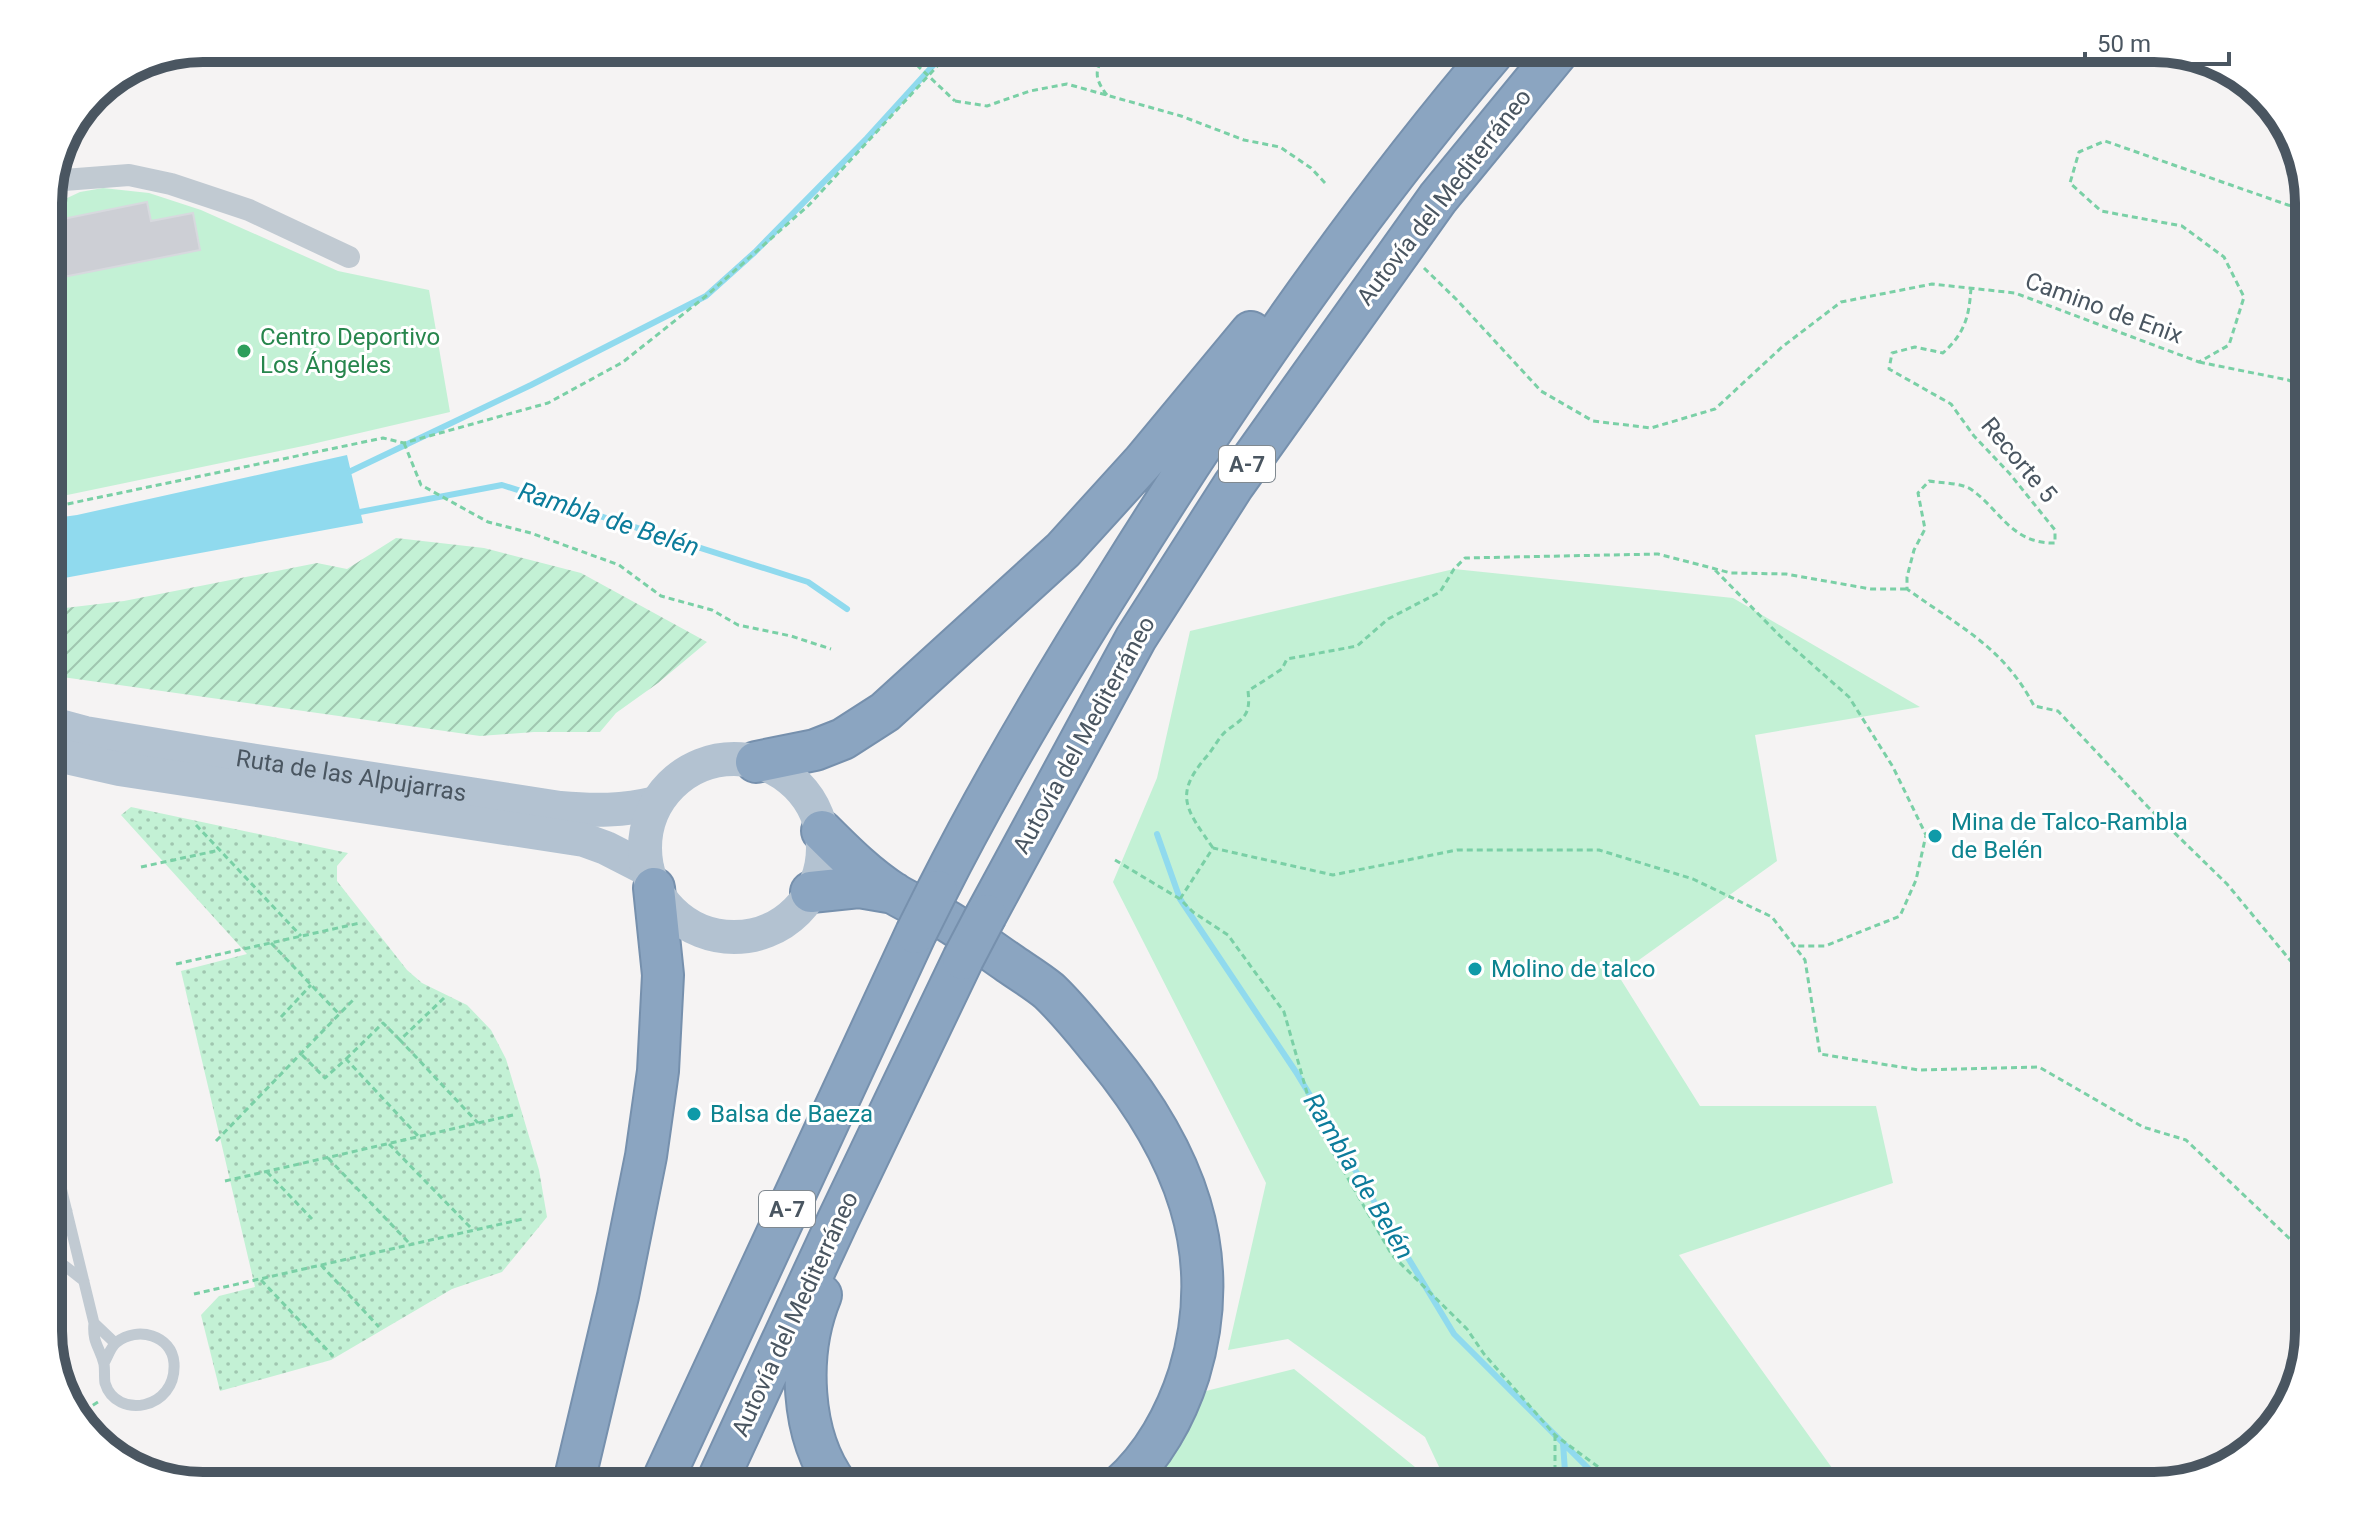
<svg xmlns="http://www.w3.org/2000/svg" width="2357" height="1534" viewBox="0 0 2357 1534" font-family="Roboto,sans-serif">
<defs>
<pattern id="park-dots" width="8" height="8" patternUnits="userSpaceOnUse" patternTransform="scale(2)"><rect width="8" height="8" fill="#c3f1d5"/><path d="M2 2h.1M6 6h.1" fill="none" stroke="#a0c6b0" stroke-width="1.8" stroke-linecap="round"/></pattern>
<pattern id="garden-furrows" width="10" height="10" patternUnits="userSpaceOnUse" patternTransform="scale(2)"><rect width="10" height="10" fill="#c3f1d5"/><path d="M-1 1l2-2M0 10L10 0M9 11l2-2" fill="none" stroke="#a0c6b0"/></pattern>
</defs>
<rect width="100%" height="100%" fill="#f5f3f3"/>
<path fill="#c3f1d5" d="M103,188L149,193L201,210L338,271L429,290L450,412L308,445L48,499V207L80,192Z
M1454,569L1733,598L1920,707L1755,735L1777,861L1618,975L1700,1106H1876L1893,1183L1679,1255L1845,1486H1448L1425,1437L1288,1339L1228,1350L1266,1183L1113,882L1157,778L1190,631Z
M1294,1369L1415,1467L1423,1486H1148L1206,1391Z"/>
<path fill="url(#park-dots)" d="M131,807L348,853L337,866V881L407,970L422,983L467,1005L491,1030L506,1059L539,1170L547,1217L502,1272L452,1289L331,1360L220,1391L201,1315L219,1296L255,1287L181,971L247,954L121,815Z"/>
<path fill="url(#garden-furrows)" d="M396,538L484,548L581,573L707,642L658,683L616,713L600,732H534L480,736L48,675V610L124,601L317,563L347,569Z"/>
<path fill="#90daee" d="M347,455L363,523L48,581V519L77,515Z"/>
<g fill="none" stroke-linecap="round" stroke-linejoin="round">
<path stroke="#90daee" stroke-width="6" d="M351,471L531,385L706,296L755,252L867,138L949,48
M360,512L502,485L808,582L847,609
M1157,834L1180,899L1296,1072L1454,1334L1606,1486
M1563,1443L1566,1486"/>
</g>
<path fill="#cdcfd5" stroke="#d7d9de" stroke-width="2" d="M147,202L151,221L193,213L200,250L48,280V222Z"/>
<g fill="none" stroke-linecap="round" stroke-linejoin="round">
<g stroke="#7690ad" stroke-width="44">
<path id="highway" d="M756,762L815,750L843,739L885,712L1063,550L1143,462L1251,332
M822,831C844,853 868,877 895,894C913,905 932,912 949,922C970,935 990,950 1009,963C1022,972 1037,981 1049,991C1070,1011 1087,1033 1105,1055C1183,1150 1226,1252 1189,1374C1176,1415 1153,1457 1120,1486
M937,891C992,782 1054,678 1119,575C1233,392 1357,212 1497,48
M811,892L859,887L894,893
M986,915L1136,638L1233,486L1438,198L1561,48
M821,1295C797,1353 800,1436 838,1486
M573,1486L618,1296L646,1156L658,1071L663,975L654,888
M660,1486L916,933
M715,1486L838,1220L963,959"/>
</g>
<path stroke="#7ad0a6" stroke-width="3" stroke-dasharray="6 4" stroke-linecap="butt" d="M897,48L902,51
M1107,95C1091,75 1096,65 1112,48
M955,101L987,106L1030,91L1067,84L1181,116L1244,140L1280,147L1311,168L1326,184
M1424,268L1457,300L1541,391L1593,421L1651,428L1715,409L1782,347L1841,302L1932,284L2015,293L2199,362L2229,345L2244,297L2224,257L2182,226L2101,211L2070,183L2079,152L2105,141L2288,205L2309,209
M1971,288C1969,317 1965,333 1943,353L1915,347L1892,353L1889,369L1951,404L1974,436L2010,474L2055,530V543C2012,544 2001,511 1972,490C1963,483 1941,483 1929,481L1918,493L1925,529L1914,550L1907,577V589C1958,626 2004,647 2034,706L2058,711L2148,807L2227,884L2309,983
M2199,362L2288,380L2309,388
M404,443L421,485L488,522L531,533L619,565L661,596L712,610L738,625L791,636L831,649
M48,508L383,438L404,443L548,403L623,362L706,296L809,205L954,48
M1715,570L1780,636L1849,697L1893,767L1926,835L1916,880L1900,916L1825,946H1794
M196,825L301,936
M1213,848C1186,809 1173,795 1207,756C1214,748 1219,737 1226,731C1244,718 1251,715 1248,691L1282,669L1287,659L1357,646L1388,619L1440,592L1454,569L1465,558L1658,554L1731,573L1786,574L1871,589H1907
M1115,860L1180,899L1193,912L1228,935L1284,1012L1315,1121L1392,1255L1467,1329L1484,1354L1555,1435L1624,1486
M141,867L220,850
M1180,899L1213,848L1333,875L1457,850H1599L1693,879L1772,917L1805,960L1820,1054L1919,1070L2039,1067L2143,1127L2186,1140L2290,1239L2309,1230
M271,943L339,1014
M176,964L360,923
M444,998L400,1040L478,1123
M281,1017L311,985
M302,1055L325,1078L346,1059L419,1137
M346,1059L383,1023L400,1040
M216,1141L353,1000
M389,1144L473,1230
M328,1158L411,1245
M267,1172L312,1219
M225,1181L513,1115
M321,1265L379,1327
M261,1280L333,1356
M194,1294L523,1219
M76,1416L98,1402
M1555,1435V1471L1558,1486"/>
<path stroke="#c1cad2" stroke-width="11" d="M48,1134L94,1323C92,1343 100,1347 104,1364C105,1370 104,1377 105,1383C116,1420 177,1410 174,1363C172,1335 137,1326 117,1342C111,1346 108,1356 104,1363
M48,1233L67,1211
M48,1263L65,1266L84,1281
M94,1323L115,1343"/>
<path stroke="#c1cad2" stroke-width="22" d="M51,181L129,175L171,184L249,210L349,257"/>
<g stroke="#b3c2d1" stroke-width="34">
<path id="s1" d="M48,723L85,733L205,753L560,808C594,811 623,811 656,803"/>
<path d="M48,753L119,769L584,840L606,848L647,869"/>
<circle cx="734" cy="848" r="89"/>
</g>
<use href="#highway" stroke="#8ba5c1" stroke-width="40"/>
<g stroke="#7690ad" stroke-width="44" stroke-linecap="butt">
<path id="highway-bridge" d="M916,933L937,891
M963,959L986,915"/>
</g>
<path stroke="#7ad0a6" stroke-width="3" stroke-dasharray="6 4" stroke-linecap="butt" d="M902,51L955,101"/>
<use href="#highway-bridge" stroke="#8ba5c1" stroke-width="40"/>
</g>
<circle fill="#2e9e5b" stroke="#fff" stroke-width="3" cx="244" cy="351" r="8"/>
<g fill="#0f9aa8" stroke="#fff" stroke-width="3">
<circle cx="1935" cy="836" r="8"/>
<circle cx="1475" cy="969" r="8"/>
<circle cx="694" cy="1114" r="8"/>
</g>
<g text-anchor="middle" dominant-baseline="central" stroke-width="6" stroke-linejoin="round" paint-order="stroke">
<g fill="#fff" stroke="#808990" stroke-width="2">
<rect x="1219" y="446" width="56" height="36" rx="6"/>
<rect x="759" y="1191" width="56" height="36" rx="6"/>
</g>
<g font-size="22" font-weight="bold" fill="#4a5661">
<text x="1247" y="464">A-7</text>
<text x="787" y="1209">A-7</text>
</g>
<g font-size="24" fill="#4a5661" stroke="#fff">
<text transform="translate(1444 197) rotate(-52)">Autovía del Mediterráneo</text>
<text transform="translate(2104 308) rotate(20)">Camino de Enix</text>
<text transform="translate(2019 460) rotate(50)">Recorte 5</text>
<text transform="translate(1084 735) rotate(-61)">Autovía del Mediterráneo</text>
<text stroke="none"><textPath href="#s1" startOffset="308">Ruta de las Alpujarras</textPath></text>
<text transform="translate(795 1314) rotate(-65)">Autovía del Mediterráneo</text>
</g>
<g font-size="24" fill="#27864d" stroke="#fff" text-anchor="start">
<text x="260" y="337">Centro Deportivo<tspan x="260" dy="28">Los Ángeles</tspan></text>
</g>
<g font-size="24" fill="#0d838f" stroke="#fff" text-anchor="start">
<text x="1951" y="822">Mina de Talco-Rambla<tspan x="1951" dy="28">de Belén</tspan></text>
<text x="1491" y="969">Molino de talco</text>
<text x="710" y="1114">Balsa de Baeza</text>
</g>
<g font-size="26" font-style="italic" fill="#0c7c9b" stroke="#fff">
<text transform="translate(609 519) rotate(18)">Rambla de Belén</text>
<text transform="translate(1359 1176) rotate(59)">Rambla de Belén</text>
</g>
</g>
<path d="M0 0H2357V1534H0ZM203 62H2154A141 141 0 0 1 2295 203V1331A141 141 0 0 1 2154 1472H203A141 141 0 0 1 62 1331V203A141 141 0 0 1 203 62Z" fill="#fff" fill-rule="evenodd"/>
<path fill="none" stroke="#4a5661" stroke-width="10" d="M203 62H2154A141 141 0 0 1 2295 203V1331A141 141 0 0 1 2154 1472H203A141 141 0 0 1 62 1331V203A141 141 0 0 1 203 62Z"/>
<path d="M2085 52v12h144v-12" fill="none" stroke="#4a5661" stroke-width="4"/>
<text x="2097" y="52" font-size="24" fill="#4a5661" stroke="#ffffff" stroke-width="6" paint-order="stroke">50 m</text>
</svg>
